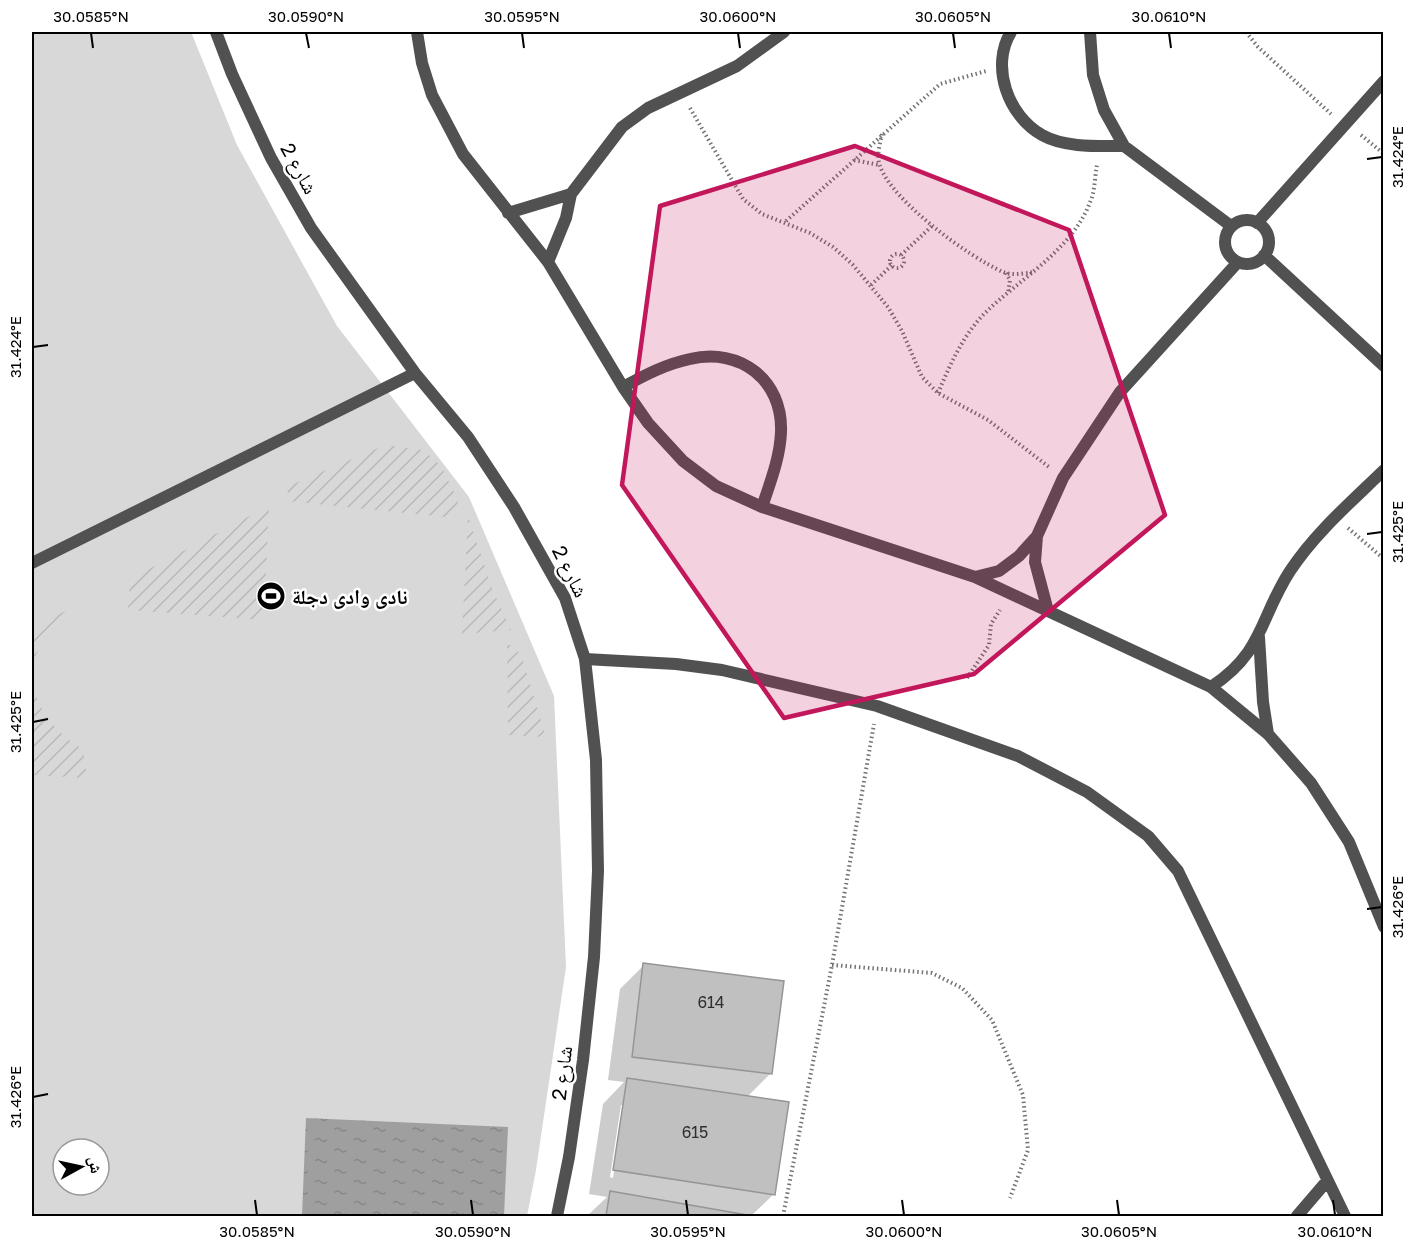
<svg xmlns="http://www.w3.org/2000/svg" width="1415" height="1248" viewBox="0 0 1415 1248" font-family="'Golos Text','Noto Naskh Arabic',sans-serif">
<defs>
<pattern id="garden-furrows" width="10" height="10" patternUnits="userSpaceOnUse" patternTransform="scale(1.5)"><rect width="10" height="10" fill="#d8d8d8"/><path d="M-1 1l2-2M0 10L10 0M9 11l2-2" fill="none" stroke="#b8b8b8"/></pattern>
<pattern id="water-ripples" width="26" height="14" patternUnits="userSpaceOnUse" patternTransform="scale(1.5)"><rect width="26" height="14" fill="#9f9f9f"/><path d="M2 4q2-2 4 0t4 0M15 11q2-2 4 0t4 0" fill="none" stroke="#878787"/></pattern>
</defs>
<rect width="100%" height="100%" fill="#fff"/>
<path fill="#d8d8d8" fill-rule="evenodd" d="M32,32H191L237,145L337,326L469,497L554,696L566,967L536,1170L527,1216H32ZM63,1149H99V1185H63Z"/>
<path fill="url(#garden-furrows)" d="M385,445L423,450L441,466L458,500L456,518L286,501L289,486Z
M269,506L264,620L128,610L130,579Z
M468,516L493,591L511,630L462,634Z
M70,608C56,623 39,642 34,662C26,699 54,733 83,749L87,778L32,775V630Z
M507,643L521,654L546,737L508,735Z"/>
<path fill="url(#water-ripples)" d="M306,1118L508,1127L504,1216L302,1215Z"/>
<path fill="#0003" fill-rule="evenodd" d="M644,965L771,1073L746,1098L774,1194L751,1216H587L607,1197L589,1194L603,1104L624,1082L608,1080L620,989ZM621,1105H624L613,1178L610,1177Z"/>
<path fill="#c0c0c0" stroke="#959595" stroke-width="1.5" d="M643,963L784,981L772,1074L632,1057Z
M627,1078L789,1102L775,1195L613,1170Z
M610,1191L753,1216H606Z"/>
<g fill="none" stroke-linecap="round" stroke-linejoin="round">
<path stroke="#737373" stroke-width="4" stroke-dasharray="1.5 3" stroke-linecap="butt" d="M1246,32L1258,47L1331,114
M690,108L743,199L762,214L810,233L833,247L853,265L888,307L902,331L922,377L938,393L988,420L1049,467
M882,134C880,144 876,156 880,166C892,201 969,257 1003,272C1013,276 1025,273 1035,272
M1361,135L1384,154
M854,160L879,165
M786,221L940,84L986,71
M890 261a7 7 0 1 1 14 0a7 7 0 1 1-14 0Z
M901,255L933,225
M1006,273L1010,280L1008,294
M871,285L892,265
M938,393C950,365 962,337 984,314C1020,278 1075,249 1092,197C1095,187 1095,175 1097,165
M1348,528L1384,559
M967,678L989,645L991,624L1000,610
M832,965L932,973L962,988L992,1020L1023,1095L1028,1150L1010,1198
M783,1216L832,965L874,724"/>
<path stroke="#515151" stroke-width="12" d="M417,32L422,63L432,95L463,154L548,262L623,387L648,423L683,461L716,486L762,507L975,577L1211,687L1268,734L1311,783L1349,842L1384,927
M1011,32C990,66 1008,116 1042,135C1065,148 1099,146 1124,146
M1090,32L1093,75L1104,110L1124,146L1231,226
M508,213L571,194
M1225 242a22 22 0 1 1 44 0a22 22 0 1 1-44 0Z
M1257,223L1384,81
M1264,255L1384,366
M548,262L566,218L571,194L622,127L648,108L737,66L784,32
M623,387C645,375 666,364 690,359C740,347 783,380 781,432C780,458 770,483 762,507
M1037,536L1035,562L1048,611
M975,577L999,571L1019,556L1037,536L1063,478L1120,392L1238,262
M1259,637L1263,702L1268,734
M585,659L676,664L722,670L877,706L1018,756L1087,792L1148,836L1178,871L1345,1216
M1211,687C1264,652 1259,619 1290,571C1315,533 1351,502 1384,470
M1297,1216L1327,1181"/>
<path stroke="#515151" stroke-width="12" d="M216,32L232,74L271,158L311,228L415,373L468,437L514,507L565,598L585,659L596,760L598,871L594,957L583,1060L569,1157L557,1216
M32,563L415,373"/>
</g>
<path fill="#c2185b" fill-opacity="0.2" stroke="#c2185b" stroke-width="4.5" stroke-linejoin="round" d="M855,146L1069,230L1165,515L974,674L784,718L622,485L660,206Z"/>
<path fill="none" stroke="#000" stroke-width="2" d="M91,33L93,48M306,33L309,48M522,33L524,48M738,33L740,48M953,33L955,48M1169,33L1171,48M1367,159L1382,157M33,347L48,345M1367,534L1382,532M33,722L48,719M1367,909L1382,907M33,1097L48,1094M255,1200L257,1215M471,1200L473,1215M686,1200L688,1215M902,1200L904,1215M1117,1200L1119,1215M1333,1200L1335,1215"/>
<defs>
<g id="stadium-disc" transform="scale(1.5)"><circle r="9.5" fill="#000" stroke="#fff"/><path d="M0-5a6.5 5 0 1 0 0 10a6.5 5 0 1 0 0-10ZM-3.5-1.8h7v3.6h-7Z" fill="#fff"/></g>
</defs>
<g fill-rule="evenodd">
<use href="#stadium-disc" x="271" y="596"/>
</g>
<g text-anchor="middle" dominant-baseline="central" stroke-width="5" stroke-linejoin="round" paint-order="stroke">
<g font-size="16" fill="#303030">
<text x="711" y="1002">614</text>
<text x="695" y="1132">615</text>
</g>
<g font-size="20" fill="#000" stroke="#fff">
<text transform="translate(300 168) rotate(61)">شارع 2</text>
<text transform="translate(571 571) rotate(63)">شارع 2</text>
<text transform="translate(561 1073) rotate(-83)">شارع 2</text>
</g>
<g font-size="20" font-weight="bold" fill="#000" stroke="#fff" text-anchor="start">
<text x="292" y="596">نادى وادى دجلة</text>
</g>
</g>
<rect width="1415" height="1248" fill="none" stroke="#ffffff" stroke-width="66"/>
<g transform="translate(81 1167) rotate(82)"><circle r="28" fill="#ffffff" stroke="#999999" stroke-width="1.5"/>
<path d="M0-4.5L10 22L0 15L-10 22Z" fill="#000000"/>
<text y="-9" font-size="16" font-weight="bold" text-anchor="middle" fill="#000000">ش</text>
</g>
<rect x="33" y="33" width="1349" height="1182" fill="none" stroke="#000" stroke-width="2"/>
<g font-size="15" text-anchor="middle" fill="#000">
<text x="91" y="22">30.0585°N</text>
<text x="306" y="22">30.0590°N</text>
<text x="522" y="22">30.0595°N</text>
<text x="738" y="22">30.0600°N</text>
<text x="953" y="22">30.0605°N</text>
<text x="1169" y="22">30.0610°N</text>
<text transform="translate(1398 157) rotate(-90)" y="5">31.424°E</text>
<text transform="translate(16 347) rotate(-90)" y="5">31.424°E</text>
<text transform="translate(1398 532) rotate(-90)" y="5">31.425°E</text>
<text transform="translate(16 722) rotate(-90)" y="5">31.425°E</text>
<text transform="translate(1398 907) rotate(-90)" y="5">31.426°E</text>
<text transform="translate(16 1097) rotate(-90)" y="5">31.426°E</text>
<text x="257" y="1237">30.0585°N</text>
<text x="473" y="1237">30.0590°N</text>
<text x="688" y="1237">30.0595°N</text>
<text x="904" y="1237">30.0600°N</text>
<text x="1119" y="1237">30.0605°N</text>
<text x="1335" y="1237">30.0610°N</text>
</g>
</svg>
